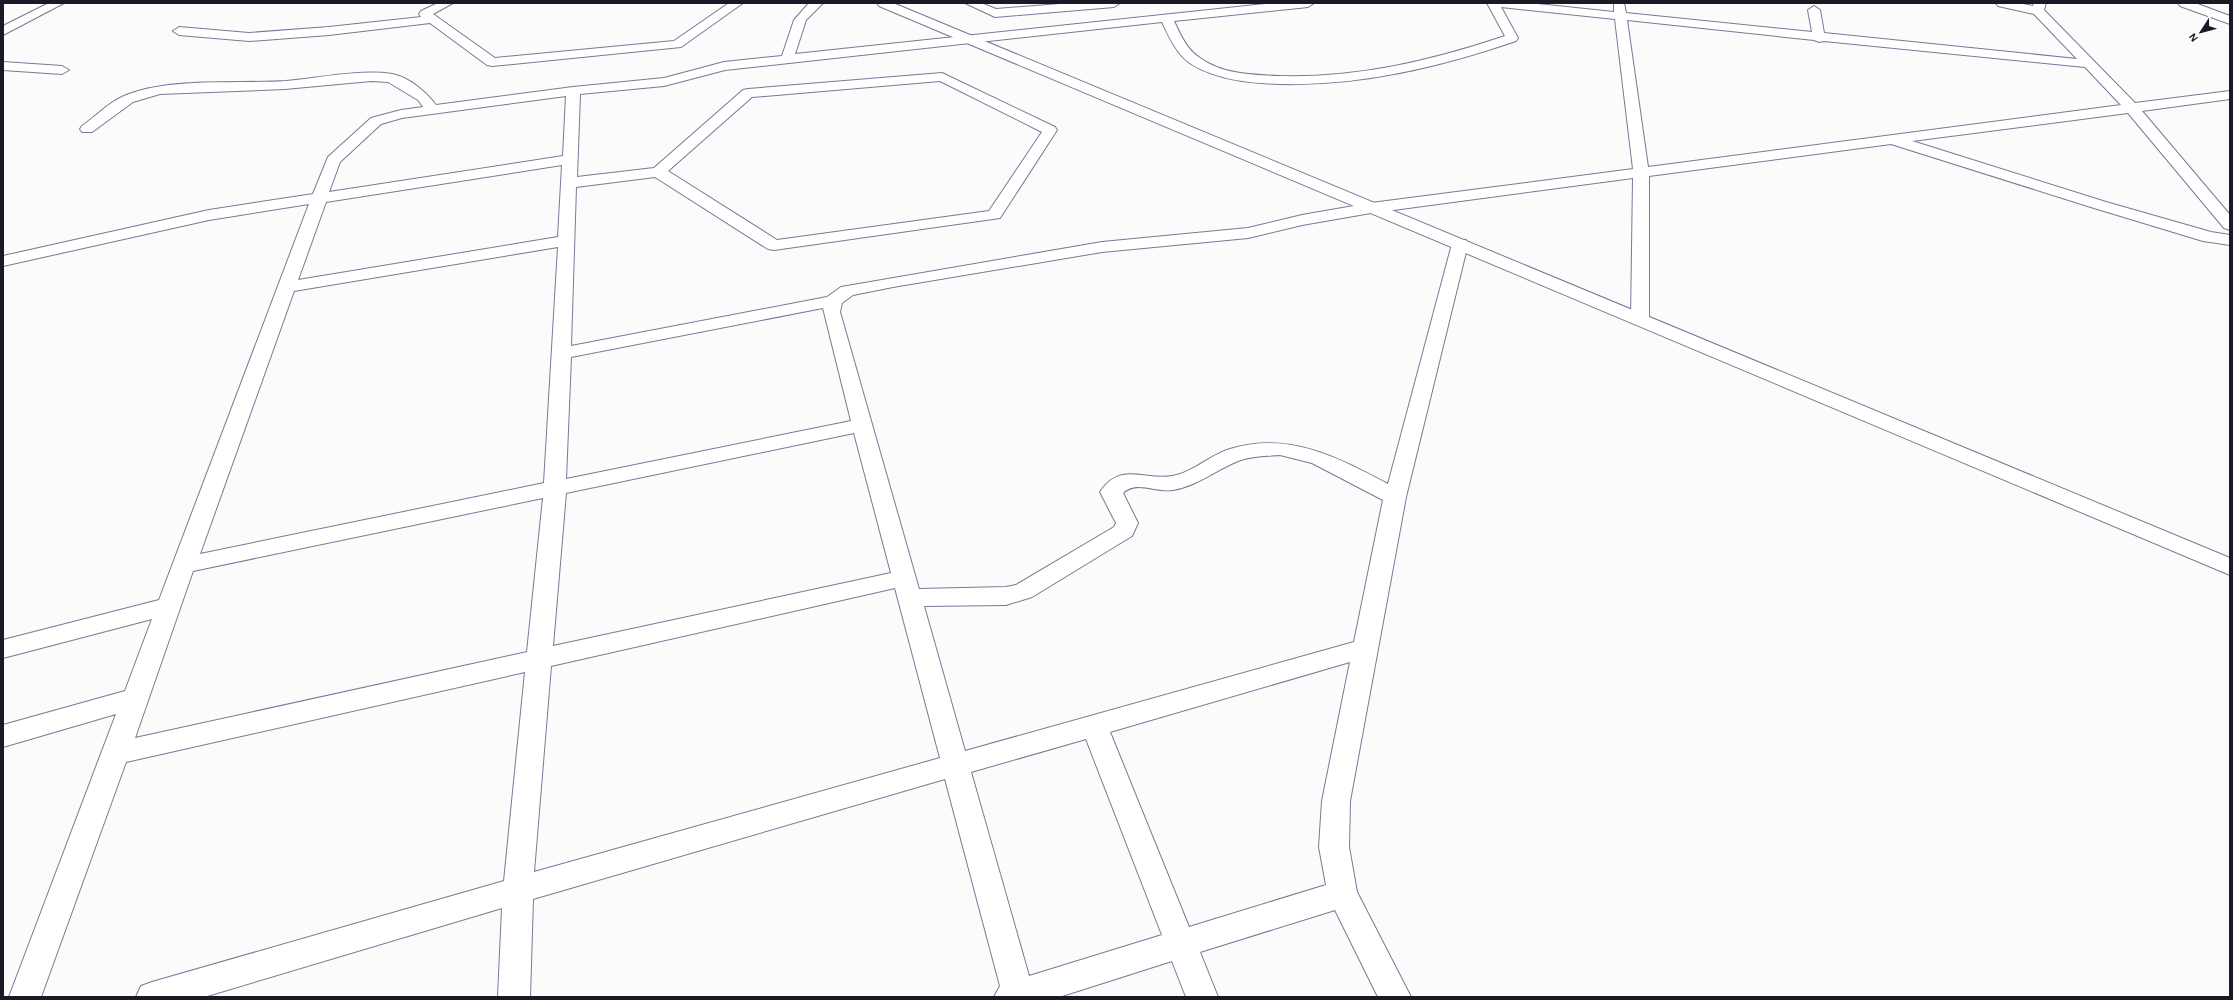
<svg xmlns="http://www.w3.org/2000/svg" width="2233" height="1000" font-family="'Alegreya Sans',sans-serif">
<style>
.lines{fill:none;stroke-linecap:round;stroke-linejoin:round}
.minor-casing{stroke:#787998;stroke-width:2}
.tertiary-casing{stroke:#787998;stroke-width:2}
.minor{fill:#fff;fill-rule:evenodd}
.tertiary{fill:#fff;fill-rule:evenodd}
</style>
<rect width="100%" height="100%" fill="#fbfbfb"/>
<g class="lines">
<g class="minor-casing">
<path id="minor" d="M49 3H64L3 35V26Z
M438 3H453L433 14 495 58 674 41 729 3H743L681 47 492 66 487 65 430 23 329 35 249 41 179 35 173 31 179 27 249 33 329 27 421 17 419 14 421 11Z
M809 3H823L806 20 795 54 1275 3H1314L1308 7 1174 21C1180 34 1187 50 1200 58 1222 74 1252 75 1279 76 1357 78 1431 61 1505 36L1487 3H1528L1614 12V3H1624L1626 13 1812 32 1808 10 1814 6 1820 10 1824 33 2077 59 2034 14 1998 6 1996 3H2018L2033 6 2034 3H2046L2044 10 2135 103 2230 91V99L2142 111 2230 215V230L2224 228 2128 113 1912 141 2106 202 2211 232 2230 235V245L2203 241 2094 208 1891 144 1649 176V319L1646 323 1640 324 1634 323 1631 319 1633 178 1371 213 1302 225 1248 238 1102 252 893 287 853 295 842 303 840 312 919 589 1006 587 1016 585 1114 527 1116 523 1100 492C1120 461 1145 481 1172 476 1192 473 1210 455 1230 449 1288 431 1337 457 1388 484L1452 244 1454 240H1466L1468 244 1406 497 1350 801 1349 847 1357 892 1411 997H1378L1335 910 1200 952 1218 997H1186L1172 961 1059 997H994L1000 986 945 779 533 899 530 997H498L502 908 204 997H136L141 986 152 982 504 881 525 672 126 762 41 997H9L116 714 3 747V725L125 691 152 619 3 658V640L159 600 309 204 209 220 3 266V256L209 210 313 194 328 157 371 118 401 110 423 107 418 100 388 82 371 81 285 89 160 94 133 102 92 132H82L80 129 82 126C95 117 109 102 124 96 166 77 239 84 286 81 318 78 362 69 392 74 409 77 426 92 436 105L573 87 664 78 724 62 782 56 794 20ZM1501 7 1615 19 1633 169 1371 203 1302 215 1248 228 1102 242 847 286 841 287 827 297 571 346 576 187 655 177 768 249 774 250 1000 218 1057 130 1055 127 942 73 748 89 743 90 654 168 577 177 580 94 664 86 725 70 1162 22C1169 37 1177 55 1191 64 1217 80 1250 83 1279 84 1362 86 1439 67 1516 41L1518 38ZM1627 20 1814 40 1819 42 1824 41 2085 67 2121 105 1648 167ZM940 81 1042 132 989 211 777 240 668 171 752 97ZM566 96 563 156 329 192 340 162 381 124 402 118ZM562 165 558 237 298 280 326 202ZM558 247 544 483 200 554 294 291ZM823 308 851 421 566 479 571 357ZM854 433 891 573 553 646 566 493ZM1280 455 1312 463 1383 500 1354 642 965 751 924 606 1006 605 1032 597 1132 536 1138 523 1123 493C1137 480 1155 493 1173 490 1197 486 1216 470 1238 461 1251 456 1266 456 1280 455ZM543 498 527 652 135 738 193 571ZM895 588 940 758 534 872 551 666ZM1350 662 1322 801 1319 847 1326 885 1189 927 1110 732ZM1086 739 1162 935 1029 976 971 772Z
M965 3H981L996 9 1072 3H1120L1114 7 995 17Z
M2178 3H2195L2230 16V24L2180 6Z
M3 62 62 66 69 70 62 74 3 70Z"/>
</g>
<g class="tertiary-casing">
<path id="tertiary" d="M877 3H893L2230 558V575L879 6Z"/>
</g>
<use href="#minor" class="minor"/>
<use href="#tertiary" class="tertiary"/>
</g>
<rect width="2233" height="1000" fill="none" stroke="#191a26" stroke-width="8"/>
<g transform="translate(2201 32) rotate(234)" stroke="#ffffff" stroke-width="3" paint-order="stroke">
<path d="M0-3L7 15L0 10L-7 15Z" fill="#191a26"/>
<text y="-6" font-size="11" font-weight="bold" text-anchor="middle" fill="#191a26">N</text>
</g>
</svg>
